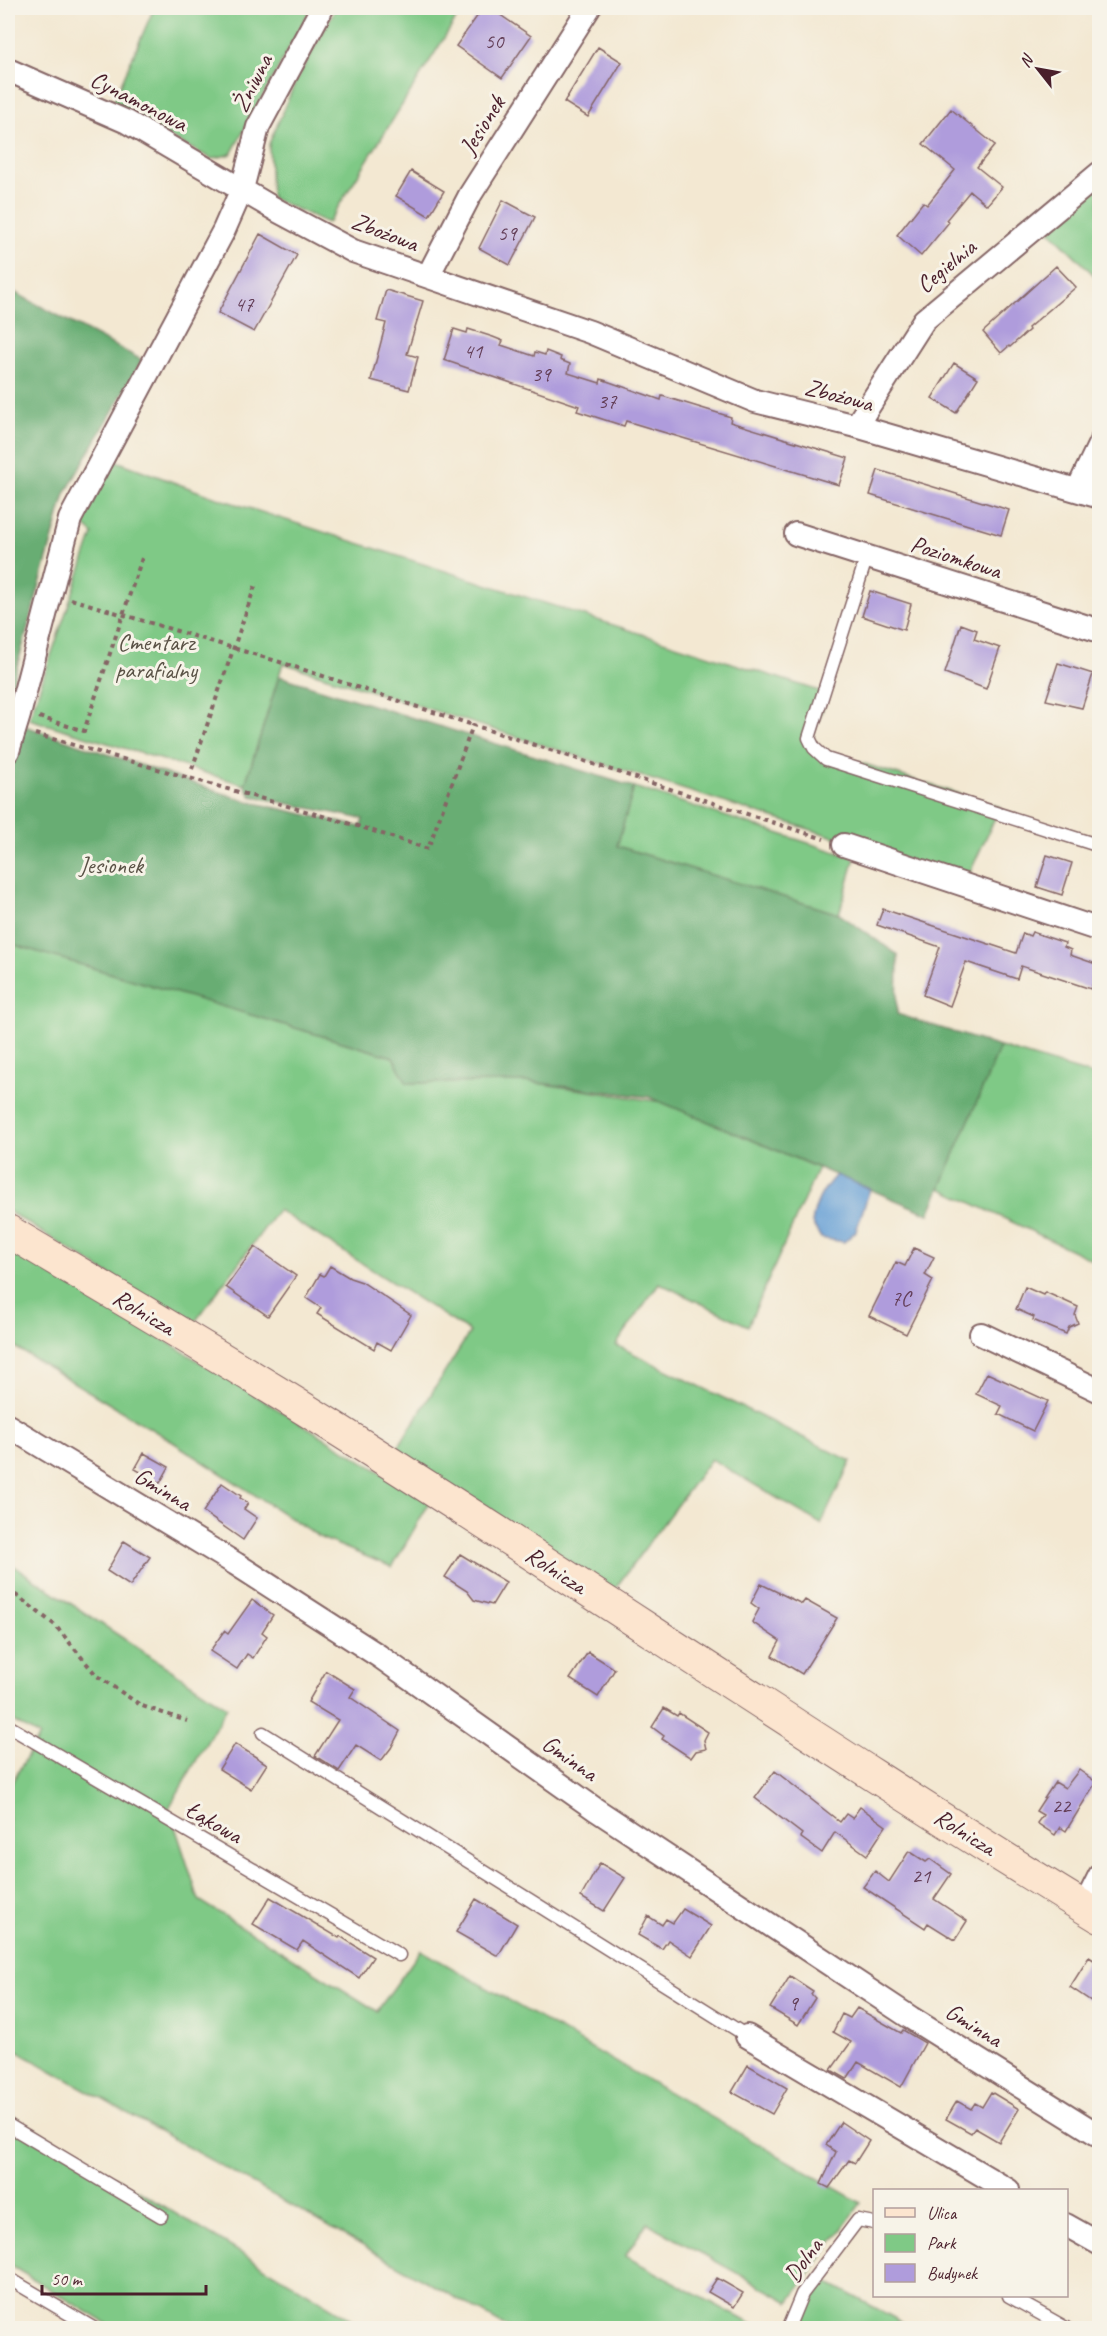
<svg xmlns="http://www.w3.org/2000/svg" width="1107" height="2336" font-family="Caveat,sans-serif">
<style>
.green{fill:#7fc986;stroke:#647458;stroke-width:1.5}
.forest{fill:#67ad73;stroke:#58664f;stroke-width:1.5}
.water{fill:#659fd5;stroke:#585f80;stroke-width:1.5}
.building{fill:#af9cdc}
.lines{fill:none;stroke-linecap:round;stroke-linejoin:round}
.lane-casing{stroke:#856565;stroke-width:15}
.street-casing{stroke:#856565;stroke-width:26}
.secondary-casing{stroke:#856565;stroke-width:34}
.path{stroke:#856565;stroke-width:4;stroke-dasharray:4.5 4.5;stroke-linecap:butt}
.lane{stroke:#fff;stroke-width:12}
.street{stroke:#fff;stroke-width:22}
.secondary{stroke:#fce5cf;stroke-width:32}
.labels{text-anchor:middle;dominant-baseline:central;stroke-width:6;stroke-linejoin:round;paint-order:stroke}
.number-label{font-size:21px;fill:#633e57}
.street-label{font-size:24px;fill:#4a1f2b;stroke:#f7f3e8}
.park-label{font-size:24px;fill:#5a5246;stroke:#f7f3e8}
</style>
<rect width="100%" height="100%" fill="#f7f3e8"/>
<filter id="ink" filterUnits="userSpaceOnUse"><feTurbulence type="fractalNoise" baseFrequency=".0167" numOctaves="2"/><feDisplacementMap in="SourceGraphic" scale="12" xChannelSelector="R" yChannelSelector="G"/><feConvolveMatrix kernelMatrix="1 2 1 2 8 2 1 2 1" color-interpolation-filters="sRGB"/></filter>
<filter id="wash" filterUnits="userSpaceOnUse"><feTurbulence type="fractalNoise" baseFrequency=".008" numOctaves="4" result="noise"/><feDisplacementMap in="SourceGraphic" scale="24" xChannelSelector="R" yChannelSelector="G"/><feGaussianBlur stdDeviation="1.35" result="paint"/><feColorMatrix in="noise" values="0 0 0 0 0 0 0 0 0 0 0 0 0 0 0 0 0 1.4 0 .05"/><feComposite in="paint" operator="in"/></filter>
<g filter="url(#wash)">
<rect width="100%" height="100%" fill="#f3e8d2"/>
<path class="green" d="M154 8H311L231 154 212 159 111 107Z
M336 8H463L328 223 271 198 269 144 295 83Z
M1099 185V280L1050 231Z
M111 459 211 496 816 690 828 696 812 736 820 750 1000 807 967 879 283 663 245 785 29 719 93 534 79 521Z
M634 787 855 858 839 914 617 846Z
M8 943 393 1057 407 1083 530 1082 662 1102 818 1168 748 1326 659 1283 616 1345 851 1461 821 1524 711 1459 614 1590 395 1452 470 1332 278 1210 192 1326 8 1211Z
M1000 1047 1099 1077V1263L940 1188Z
M8 1245 430 1502 392 1567 321 1538 173 1442 8 1343Z
M8 1562 227 1707 169 1808 199 1900 377 2011 421 1950 861 2203 789 2302 647 2223 625 2256 759 2328H509L8 2046V1789L39 1736 8 1718Z
M8 2113 366 2328H114L8 2264Z
M823 2280 913 2328H796Z"/>
<path class="forest" d="M8 289 142 360 65 494 8 699Z
M279 676 634 787 617 846 839 914 898 955 897 1014 1000 1047 929 1214 649 1097 530 1082 407 1083 393 1057 8 943V712L22 725 246 801 361 827 363 819 251 796 245 785Z"/>
<path class="water" d="M836 1175 870 1189 856 1231 844 1242 821 1238 812 1223C815 1203 822 1190 836 1175Z"/>
<g id="blocks">
<path class="building" d="M483 8H490L531 36 502 78 456 46Z
M598 47 622 62 588 117 564 102Z
M951 109 995 145 977 167 1002 187 987 205 970 191 946 220 949 222 921 256 897 235 923 202 927 205 955 170 923 144Z
M411 171 444 191 429 216 396 196Z
M503 200 535 217 510 265 479 248Z
M260 234 297 255 254 332 218 313Z
M1056 266 1076 287 1028 328 1029 330 1010 347 1009 346 1001 353 983 332Z
M386 290 423 301 407 354 418 357 409 390 371 380 386 323 377 321Z
M454 329 467 333 468 329 493 337 503 341 501 345 534 356 535 352 545 355 546 351 561 357 560 360 570 364 568 373 600 383 601 379 661 400 662 396 731 417 730 422 848 458 839 485 626 421 624 426 577 411 579 406 444 360Z
M954 363 978 378 956 413 932 398Z
M878 470 1009 510 1001 535 870 495Z
M870 591 911 604 904 630 862 616Z
M961 624 977 630 974 639 1000 648 986 689 945 673Z
M1058 663 1093 674 1082 708 1046 700Z
M1047 855 1072 863 1062 895 1037 887Z
M883 909 1016 953 1023 933 1030 936 1032 932 1065 943 1064 947 1071 950 1070 955 1099 965 1091 989 1021 966 1017 979 966 962 950 1006 923 995 940 947 877 925Z
M255 1247 296 1276 268 1316 226 1287Z
M914 1248 934 1257 925 1275 933 1280 906 1334 869 1316 896 1262 905 1266Z
M330 1266 350 1278 362 1282 411 1315 391 1350 377 1342 374 1349 317 1314 321 1308 306 1298 320 1274 324 1276Z
M1025 1287 1043 1295 1045 1292 1078 1307 1075 1315 1078 1323 1069 1327 1066 1334 1033 1320 1034 1317 1016 1309Z
M987 1373 1048 1401 1033 1431 998 1414 1002 1406 976 1394Z
M144 1453 169 1467 160 1483 135 1469Z
M222 1483 241 1496 240 1498 248 1503 244 1509 257 1518 243 1540 203 1512Z
M124 1541 150 1557 130 1586 107 1571Z
M460 1554 506 1582 492 1605 474 1600 467 1591 445 1577Z
M761 1584 802 1604 805 1600 837 1618 802 1674 772 1656 780 1641 752 1622 759 1609 751 1603Z
M252 1600 273 1615 262 1632 267 1636 253 1658 247 1654 237 1669 210 1651 224 1631 228 1634Z
M588 1652 615 1669 598 1697 570 1679Z
M326 1671 355 1689 350 1697 400 1731 391 1748 381 1761 356 1745 339 1771 315 1756 338 1720 308 1702Z
M664 1708 677 1716 679 1713 708 1732 704 1740 706 1749 696 1751 691 1758 662 1739 664 1736 652 1727Z
M235 1744 267 1764 251 1789 219 1769Z
M1079 1770 1096 1782 1066 1831 1060 1827 1055 1835 1037 1823 1043 1815 1036 1811 1055 1782 1065 1788Z
M775 1771 840 1822 846 1814 852 1818 860 1807 886 1826 867 1855 835 1832 822 1853 800 1837 802 1834 755 1798Z
M909 1851 926 1862 930 1859 951 1874 934 1899 967 1921 955 1940 928 1923 925 1928 863 1887 875 1871 889 1882Z
M600 1863 625 1878 604 1911 581 1897Z
M270 1897 339 1938 340 1936 373 1957 359 1978 303 1941 297 1950 253 1924Z
M476 1899 517 1924 498 1956 456 1932Z
M683 1909 711 1926 692 1956 668 1940 662 1949 638 1935 648 1916 662 1925 666 1919 673 1923Z
M1089 1957 1100 1964V2007L1070 1987Z
M790 1976 813 1991 811 1994 815 1998 798 2025 770 2008Z
M857 2008 901 2033 903 2030 925 2043 901 2087 858 2062 847 2079 831 2070 851 2042 833 2032 842 2014 850 2018Z
M748 2065 787 2088 772 2114 732 2092Z
M991 2092 1019 2109 999 2142 975 2128 971 2133 946 2119 957 2101 971 2109 975 2103 982 2107Z
M841 2122 869 2141 855 2163 849 2160 829 2188 821 2184 836 2152 826 2145Z
M717 2278 743 2293 734 2307 708 2292Z"/>
</g>
</g>
<g filter="url(#ink)">
<use href="#blocks" fill-opacity="0" stroke="#856565" stroke-width="1.5"/>
<g class="lines">
<g class="lane-casing">
<path id="lane" d="M867 556 809 738 814 748 826 759 1100 846
M8 1726 399 1955
M263 1733 747 2036
M8 2125 161 2216
M8 2278 93 2328
M1009 2296 1066 2328
M788 2328 802 2294 858 2220 874 2223"/>
</g>
<g class="street-casing">
<path id="street" d="M8 70 127 122 278 211 353 251 590 332 755 401 856 426 1100 497
M428 276 470 195 589 8
M856 426 924 320 1100 173
M1078 489 1100 443
M796 534 1100 631
M8 751 19 715 70 519 224 230 242 189 258 127 322 8
M844 845 1100 930
M981 1334 1100 1391
M8 1426 236 1564 379 1656 595 1809 911 2018 1100 2136
M1084 1907 1100 1875
M747 2036 1008 2190
M1066 2225 1100 2244"/>
</g>
<g class="secondary-casing">
<path id="secondary" d="M8 1231C117 1296 227 1360 335 1428 591 1589 841 1759 1100 1917"/>
</g>
<path class="path" d="M71 599 283 663 473 725
M39 717 84 731 143 555
M35 734 361 827 428 849 473 725 824 839
M192 769 255 586
M8 1589 55 1625 97 1676 142 1706 187 1721"/>
<use href="#lane" class="lane"/>
<use href="#street" class="street"/>
<use href="#secondary" class="secondary"/>
</g>
</g>
<g class="labels">
<g class="number-label">
<text x="494" y="41">50</text>
<text x="507" y="233">59</text>
<text x="244" y="304">47</text>
<text x="473" y="351">41</text>
<text x="541" y="374">39</text>
<text x="607" y="401">37</text>
<text x="901" y="1298">7C</text>
<text x="1061" y="1806">22</text>
<text x="921" y="1876">21</text>
<text x="793" y="2003">9</text>
</g>
<g class="street-label">
<text transform="translate(252 83) rotate(-63)">Żniwna</text>
<text transform="translate(139 101) rotate(27)">Cynamonowa</text>
<text transform="translate(482 125) rotate(-58)">Jesionek</text>
<text transform="translate(385 232) rotate(21)">Zbożowa</text>
<text transform="translate(946 266) rotate(-40)">Cegielnia</text>
<text transform="translate(839 395) rotate(15)">Zbożowa</text>
<text transform="translate(956 557) rotate(18)">Poziomkowa</text>
<text transform="translate(144 1312) rotate(31)">Rolnicza</text>
<text transform="translate(163 1489) rotate(31)">Gminna</text>
<text transform="translate(556 1570) rotate(33)">Rolnicza</text>
<text transform="translate(570 1758) rotate(35)">Gminna</text>
<text transform="translate(214 1822) rotate(30)">Łąkowa</text>
<text transform="translate(965 1832) rotate(32)">Rolnicza</text>
<text transform="translate(974 2025) rotate(32)">Gminna</text>
<text transform="translate(803 2260) rotate(-54)">Dolna</text>
</g>
<g class="park-label">
<text x="156" y="642">Cmentarz<tspan x="156" dy="28">parafialny</tspan></text>
<text x="111" y="865">Jesionek</text>
</g>
</g>
<rect width="1107" height="2336" fill="none" stroke="#f7f3e8" stroke-width="30"/>
<rect x="873" y="2189" width="195" height="108" fill="#f7f3e8" stroke="#b29e9c" stroke-width="1.5"/>
<rect x="885" y="2208" width="30" height="9" fill="#fce5cf" stroke="#b29e9c" stroke-width="1.5"/>
<text x="927" y="2219" font-size="18" fill="#4a1f2b">Ulica</text>
<rect x="885" y="2234" width="30" height="18" fill="#7fc986" stroke="#b29e9c" stroke-width="1.5"/>
<text x="927" y="2249" font-size="18" fill="#4a1f2b">Park</text>
<rect x="885" y="2264" width="30" height="18" fill="#af9cdc" stroke="#b29e9c" stroke-width="1.5"/>
<text x="927" y="2279" font-size="18" fill="#4a1f2b">Budynek</text>
<g transform="translate(1038 69) rotate(301)" stroke="#f7f3e8" stroke-width="4.5" paint-order="stroke">
<path d="M0-4.5L10 22L0 15L-10 22Z" fill="#4a1f2b"/>
<text y="-9" font-size="16" font-weight="bold" text-anchor="middle" fill="#4a1f2b">N</text>
</g>
<path d="M42 2285v9h164v-9" fill="none" stroke="#4a1f2b" stroke-width="3"/>
<text x="51" y="2285" font-size="18" fill="#4a1f2b" stroke="#f7f3e8" stroke-width="4.5" paint-order="stroke">50 m</text>
</svg>
